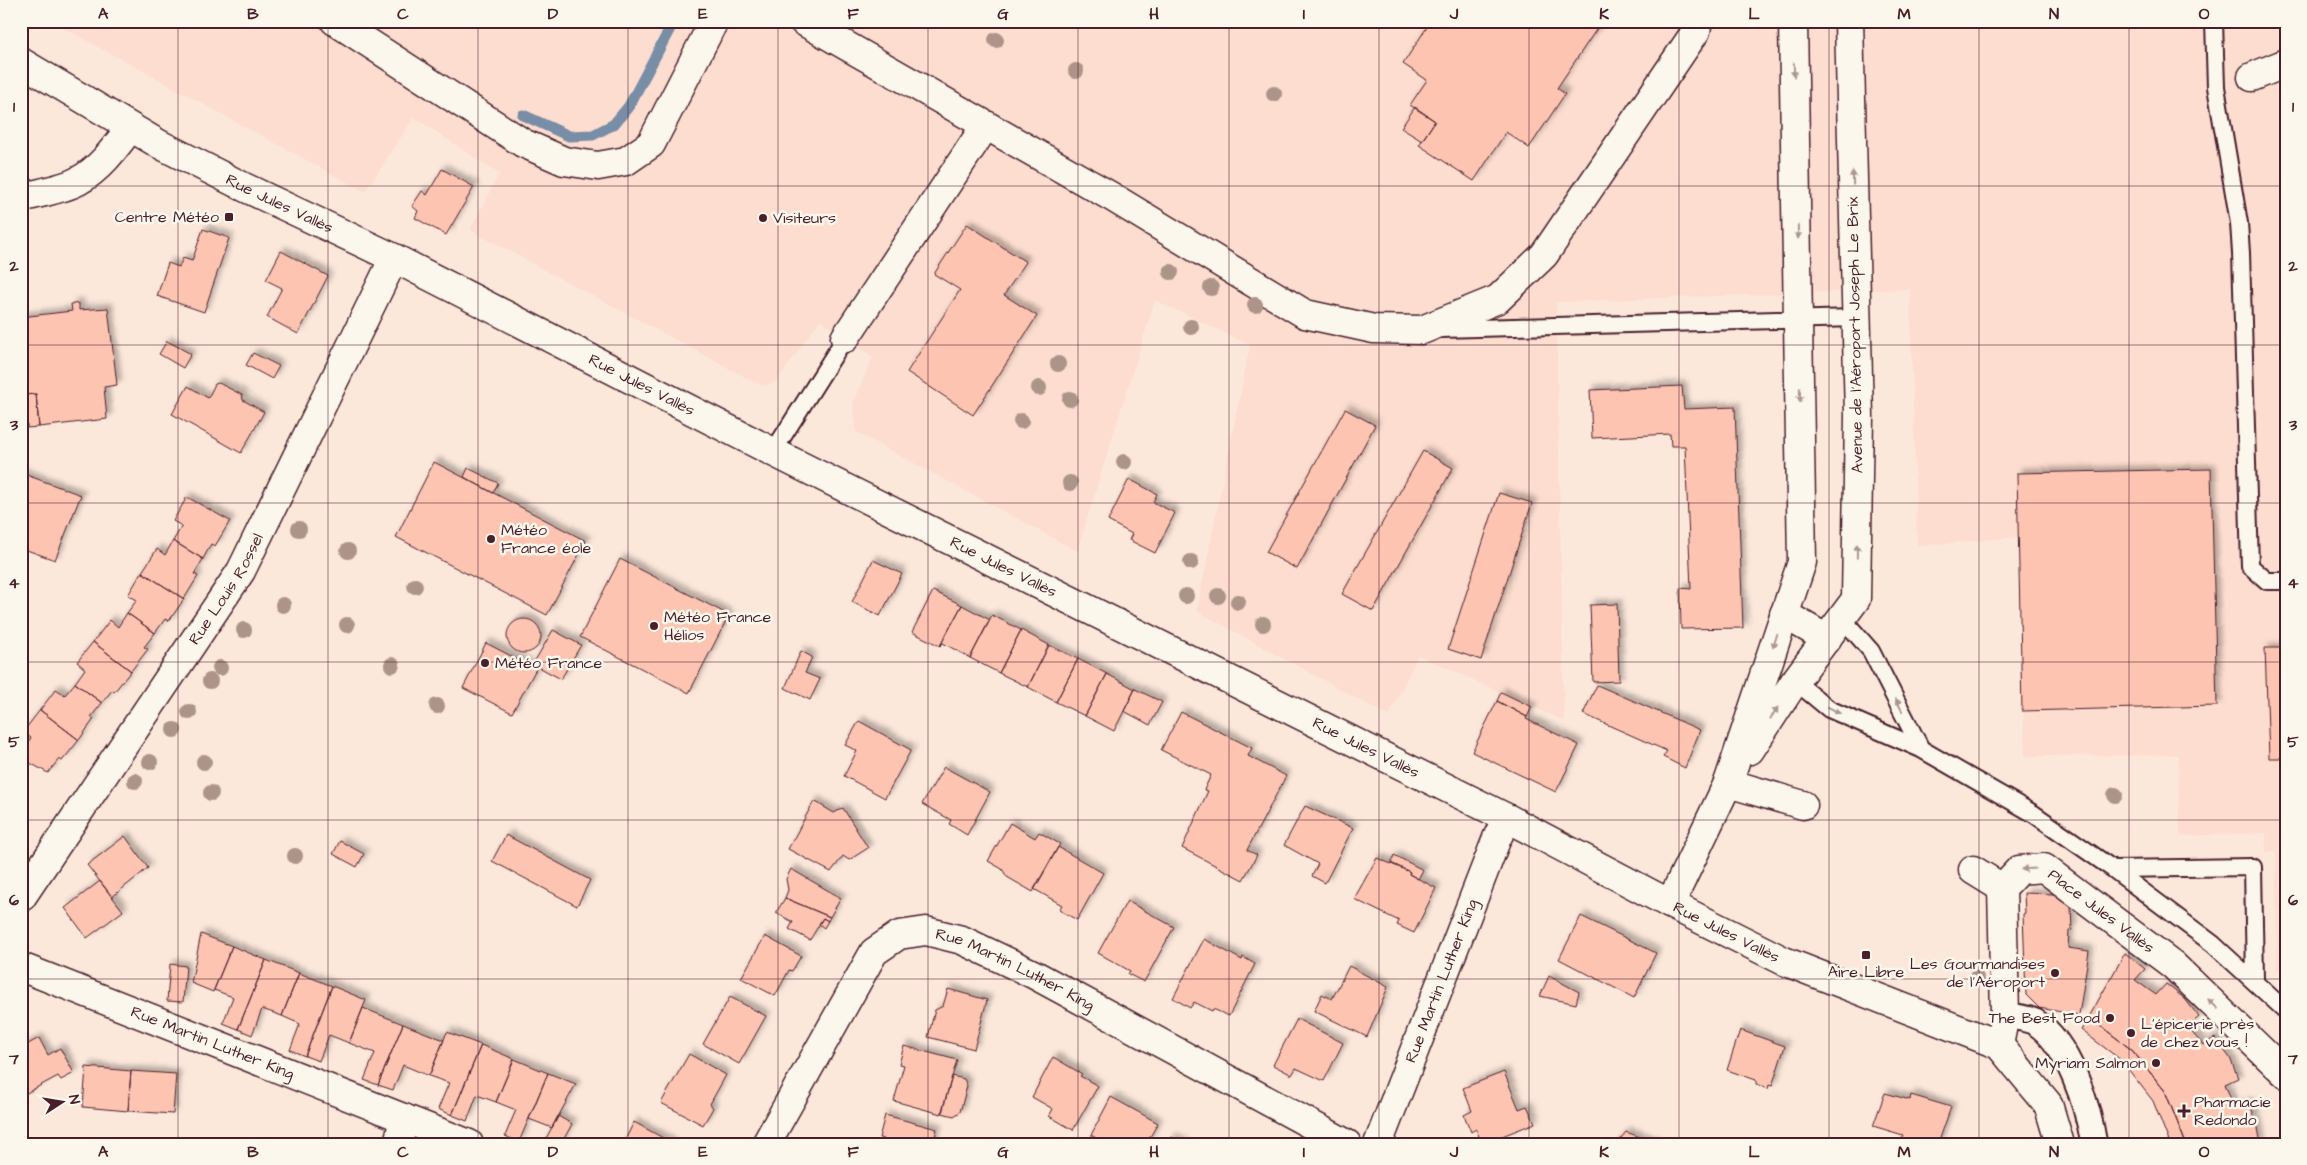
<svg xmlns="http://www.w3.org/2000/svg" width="2307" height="1165" font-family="'Architects Daughter',sans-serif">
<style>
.built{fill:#fcddcf}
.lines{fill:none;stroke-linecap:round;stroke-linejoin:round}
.stream{stroke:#788da6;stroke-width:11}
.building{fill:#fdc4b2;stroke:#4a1f2b;filter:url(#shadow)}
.service-casing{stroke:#4a1f2b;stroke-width:20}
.pedestrian-casing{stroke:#4a1f2b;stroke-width:29}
.minor-casing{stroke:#4a1f2b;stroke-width:31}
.tertiary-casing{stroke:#4a1f2b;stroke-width:31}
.service{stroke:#fbf7ec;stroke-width:16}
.pedestrian{stroke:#fbf7ec;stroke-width:25}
.minor{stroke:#fbf7ec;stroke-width:28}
.tertiary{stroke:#fbf7ec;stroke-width:28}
.tree{fill:#ad9489}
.oneway{fill:#ab9695}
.grid{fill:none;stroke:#4a1f2b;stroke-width:1;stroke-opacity:0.55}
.poi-dot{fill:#4a1f2b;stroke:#fbf7ec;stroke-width:2}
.labels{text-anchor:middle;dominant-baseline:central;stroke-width:5;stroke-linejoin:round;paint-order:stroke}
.street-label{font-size:16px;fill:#4a1f2b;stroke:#fbf7ec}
.poi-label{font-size:16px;fill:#4a1f2b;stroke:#fbf7ec;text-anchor:start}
.neatline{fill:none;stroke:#4a1f2b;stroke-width:2}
.grid-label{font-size:16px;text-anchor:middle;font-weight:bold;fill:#4a1f2b}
</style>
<defs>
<filter id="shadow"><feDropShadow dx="4.5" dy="-4.5" stdDeviation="2.5" flood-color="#0004"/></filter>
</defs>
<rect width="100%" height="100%" fill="#fce8db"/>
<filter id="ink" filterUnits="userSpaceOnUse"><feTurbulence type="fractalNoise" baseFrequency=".02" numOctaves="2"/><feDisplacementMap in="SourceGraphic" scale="10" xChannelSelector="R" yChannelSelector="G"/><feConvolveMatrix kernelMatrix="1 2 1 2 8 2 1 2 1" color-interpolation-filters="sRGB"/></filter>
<g filter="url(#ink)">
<path class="built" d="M51 21H2286V976L2277 968 2276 852H2266V833L2180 836 2178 755 2025 756 2018 537 1917 546 1910 289 1556 302 1564 721 1418 655 1389 716 1197 611 1250 345 1155 300 1077 551 856 432 853 402 873 357 820 320 776 382 762 386 470 230 499 174 414 117 365 192Z"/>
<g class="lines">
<path class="stream" d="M523 115 569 136 593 135 614 124 629 106 674 21"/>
</g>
<path class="building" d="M1431 21H1602L1557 88 1565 94 1529 148 1506 132 1474 181 1419 145 1435 121 1410 105 1427 80 1403 64Z
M1415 107 1435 121 1422 141 1401 128Z
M442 169 474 187 446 235 415 218 418 211 412 206 422 191 427 195Z
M967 224 1026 262 1004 295 1037 316 973 415 907 372 960 290 934 274Z
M203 229 229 238 204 312 157 296 168 263 179 267 183 258 192 261Z
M281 251 328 276 298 334 267 317 282 288 266 280Z
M79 303V310L108 308 117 385 104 387 107 419 39 427 36 394 23 395 27 426H21V317L72 311 71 304Z
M167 341 191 354 183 368 159 354Z
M253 353 279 366 272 379 246 365Z
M219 383 242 395 243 400 264 412 241 453 172 414 188 386 208 398 215 384Z
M1682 386 1684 409 1735 407 1743 628 1681 629 1680 588 1691 589 1685 446H1671L1670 434 1592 438 1590 390Z
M36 394 39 427 27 428 23 395Z
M1345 409 1375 425 1297 569 1266 552Z
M1423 451 1453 468 1373 611 1342 594Z
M434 462 586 541 547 615 396 537Z
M468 468 498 483 493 493 464 477Z
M2211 469 2217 706 2022 711 2017 473Z
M21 473 81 495 55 560 21 548Z
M1129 479 1157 494 1153 502 1175 513 1155 553 1129 540 1132 534 1108 521Z
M1499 493 1532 503 1481 660 1448 649Z
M187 497 230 521 215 546 211 544 203 559 173 541 182 526 173 521Z
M173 541 203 559 194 574 198 576 184 599 142 572 157 549 165 555Z
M620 559 729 615 689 693 580 637Z
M873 560 902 574 880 616 852 602Z
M142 572 184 599 169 621 165 619 155 633 127 613 137 600 128 595Z
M933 591 962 605 940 646 912 632Z
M1617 604 1619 681 1593 682 1590 605Z
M962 605 990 620 970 658 943 643 940 646Z
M127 613 155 633 144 647 148 649 131 671 93 642 110 620 118 627Z
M992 615 1021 630 999 673 970 658Z
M507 636a17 17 0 1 1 34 0a17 17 0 1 1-34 0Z
M553 630 581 645 561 679 533 664Z
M1021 630 1049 645 1028 687 999 673Z
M93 642 131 671 114 692 112 690 102 703 75 683 85 669 77 662Z
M486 643 536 669 512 713 463 688Z
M1049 645 1078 659 1056 702 1028 687Z
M2265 648H2286V758H2269Z
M801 651 812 657 805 673 820 679 810 700 785 688Z
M1078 659 1107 674 1085 716 1056 702Z
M1107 674 1135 689 1114 731 1085 716Z
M75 683 102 703 91 717 94 719 79 740 40 710 56 689 65 695Z
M1597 685 1700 730 1685 768 1663 757 1667 751 1583 714Z
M1135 689 1162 702 1150 725 1124 711Z
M1501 692 1532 707 1527 717 1497 701Z
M1497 701 1527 717 1526 719 1579 745 1556 792 1472 752Z
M40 710 79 740 62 761 59 759 48 773 21 758V750L31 738 23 732Z
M1181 712 1252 748 1248 756 1286 776 1247 850 1257 855 1243 880 1182 848 1208 791 1204 790 1211 775 1161 750Z
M859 721 911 750 885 798 844 776 857 751 845 745Z
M944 767 990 792 967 835 949 824 951 820 922 804Z
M814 801 834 813 843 808 868 848 849 860 843 856 831 872 788 849Z
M1305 806 1353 828 1325 883 1312 876 1318 864 1284 845Z
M1010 823 1035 838 1039 832 1060 844 1033 892 1007 877 1002 869 988 861Z
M506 835 590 880 577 906 492 861Z
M125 836 148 868 112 897 87 865Z
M340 841 364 854 357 867 333 854Z
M1058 847 1103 873 1077 920 1059 910 1062 905 1034 889Z
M1394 855 1423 870 1418 879 1409 874 1410 872 1391 863Z
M1377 858 1410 872 1409 874 1436 888 1414 933 1397 925 1399 921 1354 899Z
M791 869 841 898 830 917 785 898 788 890 786 879Z
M100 881 123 911 87 938 65 908Z
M2024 893 2054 894 2071 907 2072 930 2069 931 2068 948 2089 951 2079 1015 2039 1008 2026 995 2023 914 2025 913Z
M785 898 830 917 828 921 823 918 810 940 789 929 793 922 776 913Z
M1127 901 1174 927 1144 982 1128 974 1130 971 1098 953Z
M1581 916 1656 953 1634 998 1559 959Z
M823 918 828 921 824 928 819 924Z
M201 934 232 946 213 992 191 983Z
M765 936 801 956 792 971 789 970 775 996 741 978Z
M1204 939 1242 960 1243 957 1255 964 1229 1016 1213 1009 1212 1011 1194 1002 1190 1008 1173 998Z
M232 946 266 960 238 1029 223 1023 233 997 214 990Z
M2125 953 2145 969 2135 980 2156 995 2166 984 2185 999 2199 1017 2187 1027 2203 1045 2215 1038 2230 1058 2238 1078 2225 1084 2234 1107 2249 1102 2257 1123 2261 1144H2186L2165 1091 2132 1050 2089 1017Z
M266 960 299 973 282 1016 262 1009 252 1035 238 1029Z
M170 964 186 966 183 1002 167 1001Z
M1349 966 1388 987 1367 1037 1314 1011 1322 994 1332 999Z
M299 973 332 986 305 1056 290 1050 300 1024 282 1016Z
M1549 976 1579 992 1576 1004 1540 996Z
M332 986 366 1000 349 1043 329 1035 319 1061 305 1056Z
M948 989 987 1000 974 1049 928 1037 935 1010 943 1006Z
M730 997 766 1016 739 1064 703 1044Z
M363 1008 403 1024 378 1085 364 1080 375 1053 349 1043Z
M2089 1017 2132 1050 2165 1091 2186 1144H2170L2153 1101 2121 1060 2081 1030Z
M1297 1019 1343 1043 1324 1081 1296 1068 1292 1075 1273 1065Z
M403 1024 444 1040 429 1076 403 1065 393 1090 378 1085Z
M1740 1030 1785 1046 1772 1086 1769 1085 1768 1089 1756 1084V1080L1727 1070Z
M447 1032 481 1045 452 1115 438 1109 449 1083 429 1076Z
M39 1038 48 1055 60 1048 74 1073 61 1080 58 1076 21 1096V1048Z
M481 1045 514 1059 496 1102 477 1095 467 1121 452 1115Z
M904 1046 957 1060 941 1114 894 1101 904 1065 899 1064Z
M689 1054 726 1075 710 1104 713 1108 703 1125 661 1103Z
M1053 1057 1082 1074 1080 1076 1098 1086 1073 1130 1049 1116 1053 1109 1032 1097Z
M514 1059 548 1073 519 1142 505 1136 516 1110 496 1102Z
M86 1067 131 1071 128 1111 83 1107Z
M131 1071 176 1074 173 1114 128 1111Z
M1504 1072 1519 1109 1527 1106 1535 1123 1482 1144 1476 1129 1471 1132 1464 1115 1472 1111 1463 1088Z
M548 1073 576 1084 552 1128 529 1119Z
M952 1076 964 1079 967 1086 960 1112 954 1116 942 1113Z
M1885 1093 1910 1100 1911 1095 1951 1107 1938 1144H1910L1901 1141 1903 1135 1873 1126Z
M1111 1097 1158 1123 1146 1144H1106L1091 1135Z
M885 1115 937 1129 933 1144H883L884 1139 879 1138Z
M558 1116 572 1124 561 1144H543Z
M634 1122 674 1144H623Z
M1626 1132 1660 1144H1616Z
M1172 1137 1184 1144H1169Z"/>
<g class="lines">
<g class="service-casing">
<path id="service" d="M2214 21 2216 87 2239 223 2241 253 2250 566 2267 581H2286
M1441 329 1856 318
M773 452 845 338
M1842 618 1871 651 1921 749
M1795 681 1829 709 1921 749 2034 814 2113 869 2213 944 2286 1011
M2113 869 2253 867 2255 980"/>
</g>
<g class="pedestrian-casing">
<path id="pedestrian" d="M2005 1015C2014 1017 2027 1018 2035 1022 2069 1043 2088 1107 2094 1144"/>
</g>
<g class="minor-casing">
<g id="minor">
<path d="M335 21 523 143 564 161 598 166 626 161 651 144 714 21"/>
<path d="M803 21 1112 197 1305 314 1374 329 1422 330 1498 299 1544 255 1696 31 1698 21"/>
<path d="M2252 77 2286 63"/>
<path d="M21 198C37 193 64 189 78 181 100 169 115 148 130 128"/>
<path d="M845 338 986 125"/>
<path d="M1784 614 1827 639"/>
<path d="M1750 750 1795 681 1856 599 1859 416 1849 21"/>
<path d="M1728 783 1803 805"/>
<path d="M1973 870 2002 888"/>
<path id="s1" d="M21 898 241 571 394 258"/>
<path d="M1670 904 1728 783 1802 562 1793 21"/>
<path id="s2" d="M21 967 469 1144"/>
<path id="s3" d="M1999 1045 2005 1015 2002 888 2019 870 2044 868 2173 965 2286 1074"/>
<path d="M398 1144 404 1118"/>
<path id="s4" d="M766 1144 874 952 899 935 926 931 962 940 1035 975 1347 1144"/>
<path id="s5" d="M1378 1144 1497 838 1507 818"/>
</g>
</g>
<g class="tertiary-casing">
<g id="tertiary">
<path id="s6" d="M21 62 159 144 246 188 394 258 773 452 1507 818 1670 904 1784 961 1999 1045 2048 1104 2060 1144"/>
</g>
</g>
<use href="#service" class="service"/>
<use href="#pedestrian" class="pedestrian"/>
<use href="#minor" class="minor"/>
<use href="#tertiary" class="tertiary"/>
</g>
<g class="tree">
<circle cx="996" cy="40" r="8"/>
<circle cx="1076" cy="71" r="8"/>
<circle cx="1274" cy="94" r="8"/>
<circle cx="1171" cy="272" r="8"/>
<circle cx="1211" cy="288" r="8"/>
<circle cx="1255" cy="305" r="8"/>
<circle cx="1191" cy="327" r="8"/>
<circle cx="1058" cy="364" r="8"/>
<circle cx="1039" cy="388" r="8"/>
<circle cx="1070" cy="399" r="8"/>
<circle cx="1021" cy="421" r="8"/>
<circle cx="1124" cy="462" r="8"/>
<circle cx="1070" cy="483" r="8"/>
<circle cx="299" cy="529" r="8"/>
<circle cx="348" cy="551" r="8"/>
<circle cx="1191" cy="562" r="8"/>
<circle cx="415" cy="586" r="8"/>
<circle cx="1186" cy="596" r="8"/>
<circle cx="1218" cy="596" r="8"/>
<circle cx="1238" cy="602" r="8"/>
<circle cx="283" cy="605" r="8"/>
<circle cx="1263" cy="624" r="8"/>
<circle cx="347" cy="625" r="8"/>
<circle cx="244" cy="630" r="8"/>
<circle cx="392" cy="665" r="8"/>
<circle cx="220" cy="668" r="8"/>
<circle cx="210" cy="681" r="8"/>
<circle cx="437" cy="706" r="8"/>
<circle cx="189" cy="712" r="8"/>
<circle cx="174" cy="730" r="8"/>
<circle cx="150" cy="762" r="8"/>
<circle cx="204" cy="762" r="8"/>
<circle cx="135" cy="781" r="8"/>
<circle cx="211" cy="793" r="8"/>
<circle cx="2115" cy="795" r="8"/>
<circle cx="295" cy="856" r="8"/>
<circle cx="1976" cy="978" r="8"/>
</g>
<defs><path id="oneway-solid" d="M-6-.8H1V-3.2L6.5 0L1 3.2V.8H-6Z" transform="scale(1.25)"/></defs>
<g class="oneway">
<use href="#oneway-solid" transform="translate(1794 70) rotate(89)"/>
<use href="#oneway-solid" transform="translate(1853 178) rotate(-91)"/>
<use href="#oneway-solid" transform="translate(1798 232) rotate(89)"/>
<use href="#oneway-solid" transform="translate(1800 395) rotate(89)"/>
<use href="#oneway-solid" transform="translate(1857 551) rotate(-89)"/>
<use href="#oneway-solid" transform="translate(1775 641) rotate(108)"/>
<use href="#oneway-solid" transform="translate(1899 705) rotate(-117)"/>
<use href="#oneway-solid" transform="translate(1834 710) rotate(27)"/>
<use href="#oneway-solid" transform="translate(1774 713) rotate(-57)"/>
<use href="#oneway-solid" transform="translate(2028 869) rotate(177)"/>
<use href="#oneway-solid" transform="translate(2213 1004) rotate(-136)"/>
</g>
</g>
<path class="grid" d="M178 21V1144M328 21V1144M478 21V1144M628 21V1144M778 21V1144M928 21V1144M1078 21V1144M1229 21V1144M1379 21V1144M1529 21V1144M1679 21V1144M1829 21V1144M1979 21V1144M2129 21V1144M21 186H2286M21 345H2286M21 503H2286M21 662H2286M21 820H2286M21 979H2286"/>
<g class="poi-dot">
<rect x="224" y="212" width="10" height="10" rx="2.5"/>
<circle cx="763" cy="218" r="5"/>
<circle cx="491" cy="539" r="5"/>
<circle cx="654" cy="626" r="5"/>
<circle cx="485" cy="663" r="5"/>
<rect x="1861" y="950" width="10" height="10" rx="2.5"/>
<circle cx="2055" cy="973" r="5"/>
<circle cx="2110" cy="1018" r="5"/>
<circle cx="2131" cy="1033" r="5"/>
<circle cx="2156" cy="1063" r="5"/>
<path d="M2181.5 1103.5h5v5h5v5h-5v5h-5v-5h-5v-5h5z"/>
</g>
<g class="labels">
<g class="street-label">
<text stroke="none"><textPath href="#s6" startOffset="295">Rue Jules Vallès</textPath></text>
<text transform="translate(1855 335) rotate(-91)">Avenue de l'Aéroport Joseph Le Brix</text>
<text stroke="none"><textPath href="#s6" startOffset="700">Rue Jules Vallès</textPath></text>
<text stroke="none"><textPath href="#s6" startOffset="1105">Rue Jules Vallès</textPath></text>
<text stroke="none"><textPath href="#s1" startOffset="371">Rue Louis Rossel</textPath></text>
<text stroke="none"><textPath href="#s6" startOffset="1510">Rue Jules Vallès</textPath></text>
<text stroke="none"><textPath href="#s3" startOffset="279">Place Jules Vallès</textPath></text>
<text stroke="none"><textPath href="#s6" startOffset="1915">Rue Jules Vallès</textPath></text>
<text stroke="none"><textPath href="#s4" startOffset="375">Rue Martin Luther King</textPath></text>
<text stroke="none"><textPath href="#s5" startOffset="175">Rue Martin Luther King</textPath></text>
<text stroke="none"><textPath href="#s2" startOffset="206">Rue Martin Luther King</textPath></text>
</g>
<g class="poi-label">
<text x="219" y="217" text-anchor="end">Centre Météo</text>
<text x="773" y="218">Visiteurs</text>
<text x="501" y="530">Météo<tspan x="501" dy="18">France éole</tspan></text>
<text x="664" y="617">Météo France<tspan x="664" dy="18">Hélios</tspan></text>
<text x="495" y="663">Météo France</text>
<text x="2045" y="964" text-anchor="end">Les Gourmandises<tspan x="2045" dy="18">de l'Aéroport</tspan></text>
<text x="1866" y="972" text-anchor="middle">Aire Libre</text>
<text x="2100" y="1018" text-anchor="end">The Best Food</text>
<text x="2141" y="1024">L'épicerie près<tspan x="2141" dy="18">de chez vous !</tspan></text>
<text x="2146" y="1063" text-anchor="end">Myriam Salmon</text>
<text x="2194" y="1102">Pharmacie<tspan x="2194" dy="18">Redondo</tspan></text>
</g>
</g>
<rect width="2307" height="1165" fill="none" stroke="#fbf7ec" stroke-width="55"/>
<g transform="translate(62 1102) rotate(78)" stroke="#fbf7ec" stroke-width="4" paint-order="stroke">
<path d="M0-4L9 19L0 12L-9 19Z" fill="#4a1f2b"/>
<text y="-8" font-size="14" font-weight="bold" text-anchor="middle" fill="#4a1f2b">N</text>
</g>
<rect x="28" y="28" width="2252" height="1110" class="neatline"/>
<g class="grid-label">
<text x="103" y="19">A</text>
<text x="253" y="19">B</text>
<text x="403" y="19">C</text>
<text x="553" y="19">D</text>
<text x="703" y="19">E</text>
<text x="853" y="19">F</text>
<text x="1003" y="19">G</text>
<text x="1154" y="19">H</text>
<text x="1304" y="19">I</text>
<text x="1454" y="19">J</text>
<text x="1604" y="19">K</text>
<text x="1754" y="19">L</text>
<text x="1904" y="19">M</text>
<text x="2054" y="19">N</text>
<text x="2204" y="19">O</text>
<text x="14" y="112">1</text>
<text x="2293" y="112">1</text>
<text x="14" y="271">2</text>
<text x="2293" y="271">2</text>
<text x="14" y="430">3</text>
<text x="2293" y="430">3</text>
<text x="14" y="588">4</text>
<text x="2293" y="588">4</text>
<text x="14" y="747">5</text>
<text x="2293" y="747">5</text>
<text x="14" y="905">6</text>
<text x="2293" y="905">6</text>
<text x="14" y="1064">7</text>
<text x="2293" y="1064">7</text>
<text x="103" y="1157">A</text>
<text x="253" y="1157">B</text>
<text x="403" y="1157">C</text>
<text x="553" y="1157">D</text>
<text x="703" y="1157">E</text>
<text x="853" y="1157">F</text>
<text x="1003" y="1157">G</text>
<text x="1154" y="1157">H</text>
<text x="1304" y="1157">I</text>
<text x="1454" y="1157">J</text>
<text x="1604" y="1157">K</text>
<text x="1754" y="1157">L</text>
<text x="1904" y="1157">M</text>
<text x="2054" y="1157">N</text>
<text x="2204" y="1157">O</text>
</g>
</svg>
